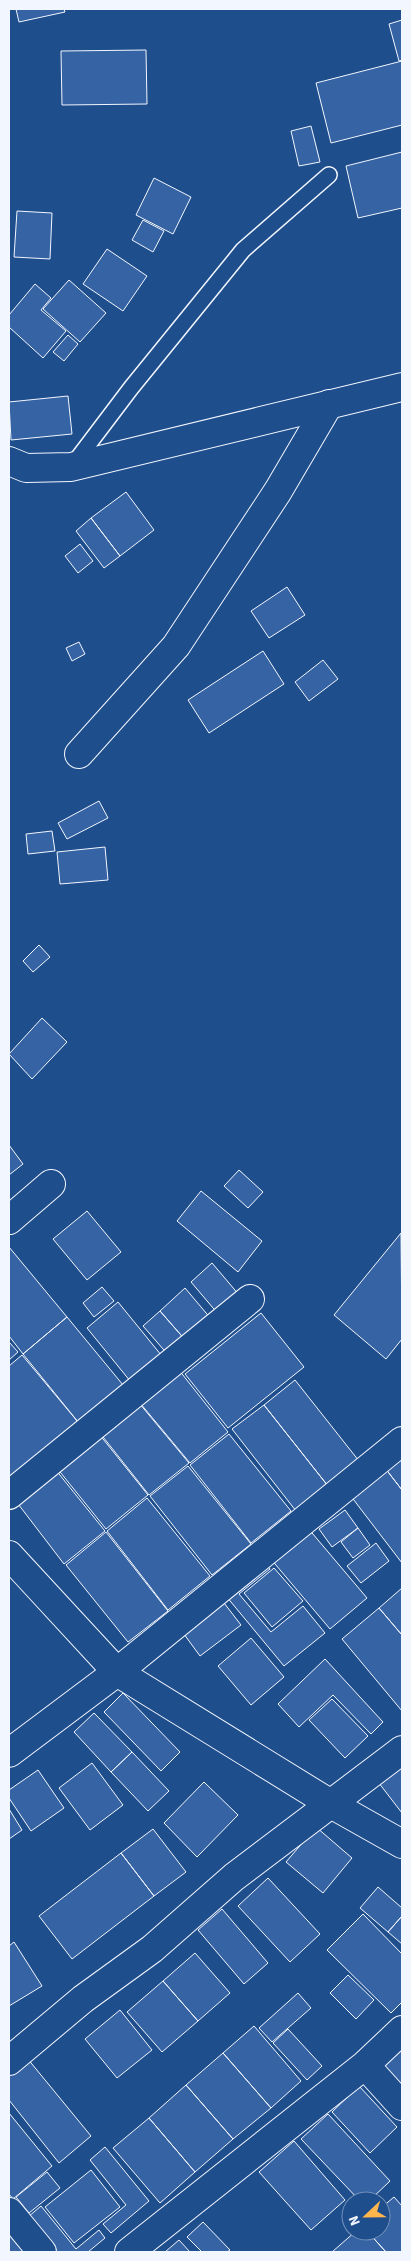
<svg xmlns="http://www.w3.org/2000/svg" width="411" height="2261" font-family="'Source Sans 3',sans-serif">
<style>
.building{fill:#3563a3;stroke:#f2f6ff}
.lines{fill:none;stroke-linecap:round;stroke-linejoin:round}
.lane-casing{stroke:#f2f6ff;stroke-width:18}
.street-casing{stroke:#f2f6ff;stroke-width:30}
.secondary-casing{stroke:#f2f6ff;stroke-width:30}
.lane{stroke:#1f4e8c;stroke-width:15}
.street{stroke:#1f4e8c;stroke-width:28}
.secondary{stroke:#1f4e8c;stroke-width:28}
</style>
<rect width="100%" height="100%" fill="#1f4e8c"/>
<path class="building" d="M16 9H64L65 12 19 22Z
M402 20V60L399 61 389 24Z
M146 50 147 104 62 105 61 51Z
M402 61V125L331 143 316 83Z
M311 126 320 162 299 166 291 131Z
M402 152V208L358 218 346 166Z
M154 178 191 197 173 234 136 215Z
M17 211 52 213 50 259 14 257Z
M143 220 164 231 153 252 132 240Z
M107 249 147 276 123 311 83 284Z
M69 280 106 313 80 342 43 309Z
M35 284 51 298 41 310 66 331 43 358 9 327V315Z
M68 335 78 344 64 361 53 352Z
M68 396 72 434 11 440 9 402Z
M126 492 154 530 120 556 91 518Z
M91 518 120 556 104 568 76 531Z
M80 544 93 561 78 573 65 556Z
M287 587 305 615 269 638 251 611Z
M79 642 85 654 72 661 66 648Z
M263 651 284 684 209 733 188 700Z
M323 660 338 679 309 701 295 682Z
M99 801 108 818 67 839 58 823Z
M52 831 55 851 28 854 26 834Z
M105 847 108 880 60 884 57 852Z
M39 945 50 957 33 972 23 961Z
M42 1018 67 1042 32 1079 9 1054Z
M9 1145 23 1164 9 1175Z
M239 1170 263 1192 248 1208 224 1186Z
M201 1191 262 1241 238 1272 177 1221Z
M87 1211 121 1252 87 1280 53 1239Z
M401 1233 402 1339 386 1359 334 1315Z
M9 1247 67 1317 23 1354 9 1336Z
M212 1263 240 1296 219 1315 191 1282Z
M102 1287 114 1301 94 1317 83 1303Z
M185 1288 212 1320 187 1342 160 1311Z
M118 1302 166 1361 135 1387 87 1328Z
M160 1311 187 1342 170 1357 143 1326Z
M261 1313 304 1367 228 1428 185 1374Z
M67 1317 128 1391 83 1428 23 1354Z
M9 1342 18 1352 9 1360Z
M22 1355 83 1428 9 1490V1366Z
M175 1365 228 1432 190 1463 135 1397Z
M295 1380 359 1461 328 1486 264 1405Z
M134 1397 189 1463 149 1495 96 1428Z
M264 1405 328 1486 296 1511 232 1429Z
M95 1429 148 1495 106 1529 52 1462Z
M229 1434 291 1511 251 1543 190 1465Z
M402 1455V1490L385 1468Z
M51 1464 105 1531 64 1564 12 1496Z
M188 1466 251 1544 212 1575 150 1496Z
M385 1468 402 1490V1563L350 1495Z
M147 1498 210 1576 168 1610 107 1531Z
M345 1510 358 1528 332 1547 319 1529Z
M307 1527 367 1598 330 1629 270 1558Z
M358 1528 370 1545 353 1558 341 1542Z
M106 1532 168 1611 128 1642 66 1565Z
M376 1543 389 1561 361 1583 347 1566Z
M266 1564 270 1569 239 1594 271 1632 303 1606 325 1633 284 1666 226 1596Z
M274 1568 303 1601 272 1627 244 1593Z
M402 1588V1635L379 1608Z
M221 1599 241 1625 200 1656 181 1630Z
M379 1608 402 1635V1711L342 1639Z
M251 1638 284 1677 251 1705 218 1666Z
M325 1659 383 1722 371 1734 333 1695 299 1727 278 1704Z
M123 1693 180 1752 161 1771 104 1712Z
M332 1699 368 1736 345 1758 309 1720Z
M94 1713 132 1752 111 1772 74 1732Z
M132 1752 169 1791 148 1811 111 1772Z
M402 1757V1813L375 1778Z
M92 1763 123 1805 90 1830 59 1788Z
M38 1770 64 1808 31 1831 9 1798V1790Z
M204 1782 238 1815 197 1857 164 1823Z
M9 1809 22 1830 9 1839Z
M316 1827 352 1858 323 1893 286 1862Z
M153 1829 186 1872 154 1896 121 1853Z
M121 1853 154 1896 72 1959 39 1916Z
M268 1878 320 1934 290 1962 238 1906Z
M378 1887 402 1908V1916L388 1932 360 1908Z
M222 1909 268 1963 244 1984 198 1930Z
M363 1914 402 1954V2002L391 2013 327 1950Z
M402 1916V1944L388 1932Z
M14 1942 42 1986 9 2006V1946Z
M195 1953 230 1993 198 2021 163 1981Z
M348 1975 374 2000 356 2019 330 1993Z
M163 1981 198 2021 162 2052 127 2012Z
M298 1993 311 2008 272 2042 259 2028Z
M120 2010 152 2050 117 2078 85 2039Z
M254 2026 301 2081 271 2108 223 2053Z
M288 2029 322 2066 307 2080 273 2043Z
M402 2047V2087L383 2064Z
M223 2053 271 2108 233 2139 186 2085Z
M27 2058 91 2136 59 2163 9 2100V2073Z
M186 2085 233 2139 195 2172 149 2118Z
M359 2086 397 2127 370 2153 332 2112Z
M9 2113 52 2166 13 2199 9 2194Z
M328 2114 390 2181 369 2201H360L301 2139Z
M149 2118 195 2172 160 2203 113 2148Z
M294 2141 345 2200 311 2230 259 2172Z
M105 2147 149 2201 111 2233 103 2224 126 2205 90 2160Z
M91 2170 120 2207 74 2243 45 2207Z
M47 2172 60 2188 29 2213 16 2197Z
M394 2197 402 2206V2252H386L367 2231H381V2208Z
M41 2206 76 2249 99 2230 105 2238 88 2252H57L28 2217Z
M203 2222 230 2250 227 2252H202L187 2237Z
M9 2231 25 2252H9Z
M356 2231H367L386 2252H332Z
M179 2240 190 2252H165Z"/>
<g class="lines">
<g class="lane-casing">
<path id="lane" d="M72 466 131 388 243 250 329 175"/>
</g>
<g class="street-casing">
<path id="street" d="M79 754 176 646 278 491 329 404
M9 1220 51 1184
M9 1495 250 1299
M9 1753 117 1672 402 1441
M9 2061 83 1999 152 1949 234 1877 402 1750
M365 2065 402 2106
M9 2212 42 2252
M129 2252 365 2065 402 2030"/>
</g>
<g class="secondary-casing">
<path id="secondary" d="M9 461 26 468 71 467 402 387
M9 1555 117 1672 331 1804 402 1844"/>
</g>
<use href="#lane" class="lane"/>
<use href="#street" class="street"/>
<use href="#secondary" class="secondary"/>
</g>
<rect width="411" height="2261" fill="none" stroke="#f2f6ff" stroke-width="20"/>
<g transform="translate(366 2216) rotate(248)"><circle r="24" fill="#1f4e8c" stroke="#7391ba"/>
<path d="M0-4L9 19L0 12L-9 19Z" fill="#ffb74d"/>
<text y="-8" font-size="14" font-weight="bold" text-anchor="middle" fill="#f2f6ff">N</text>
</g>
</svg>
